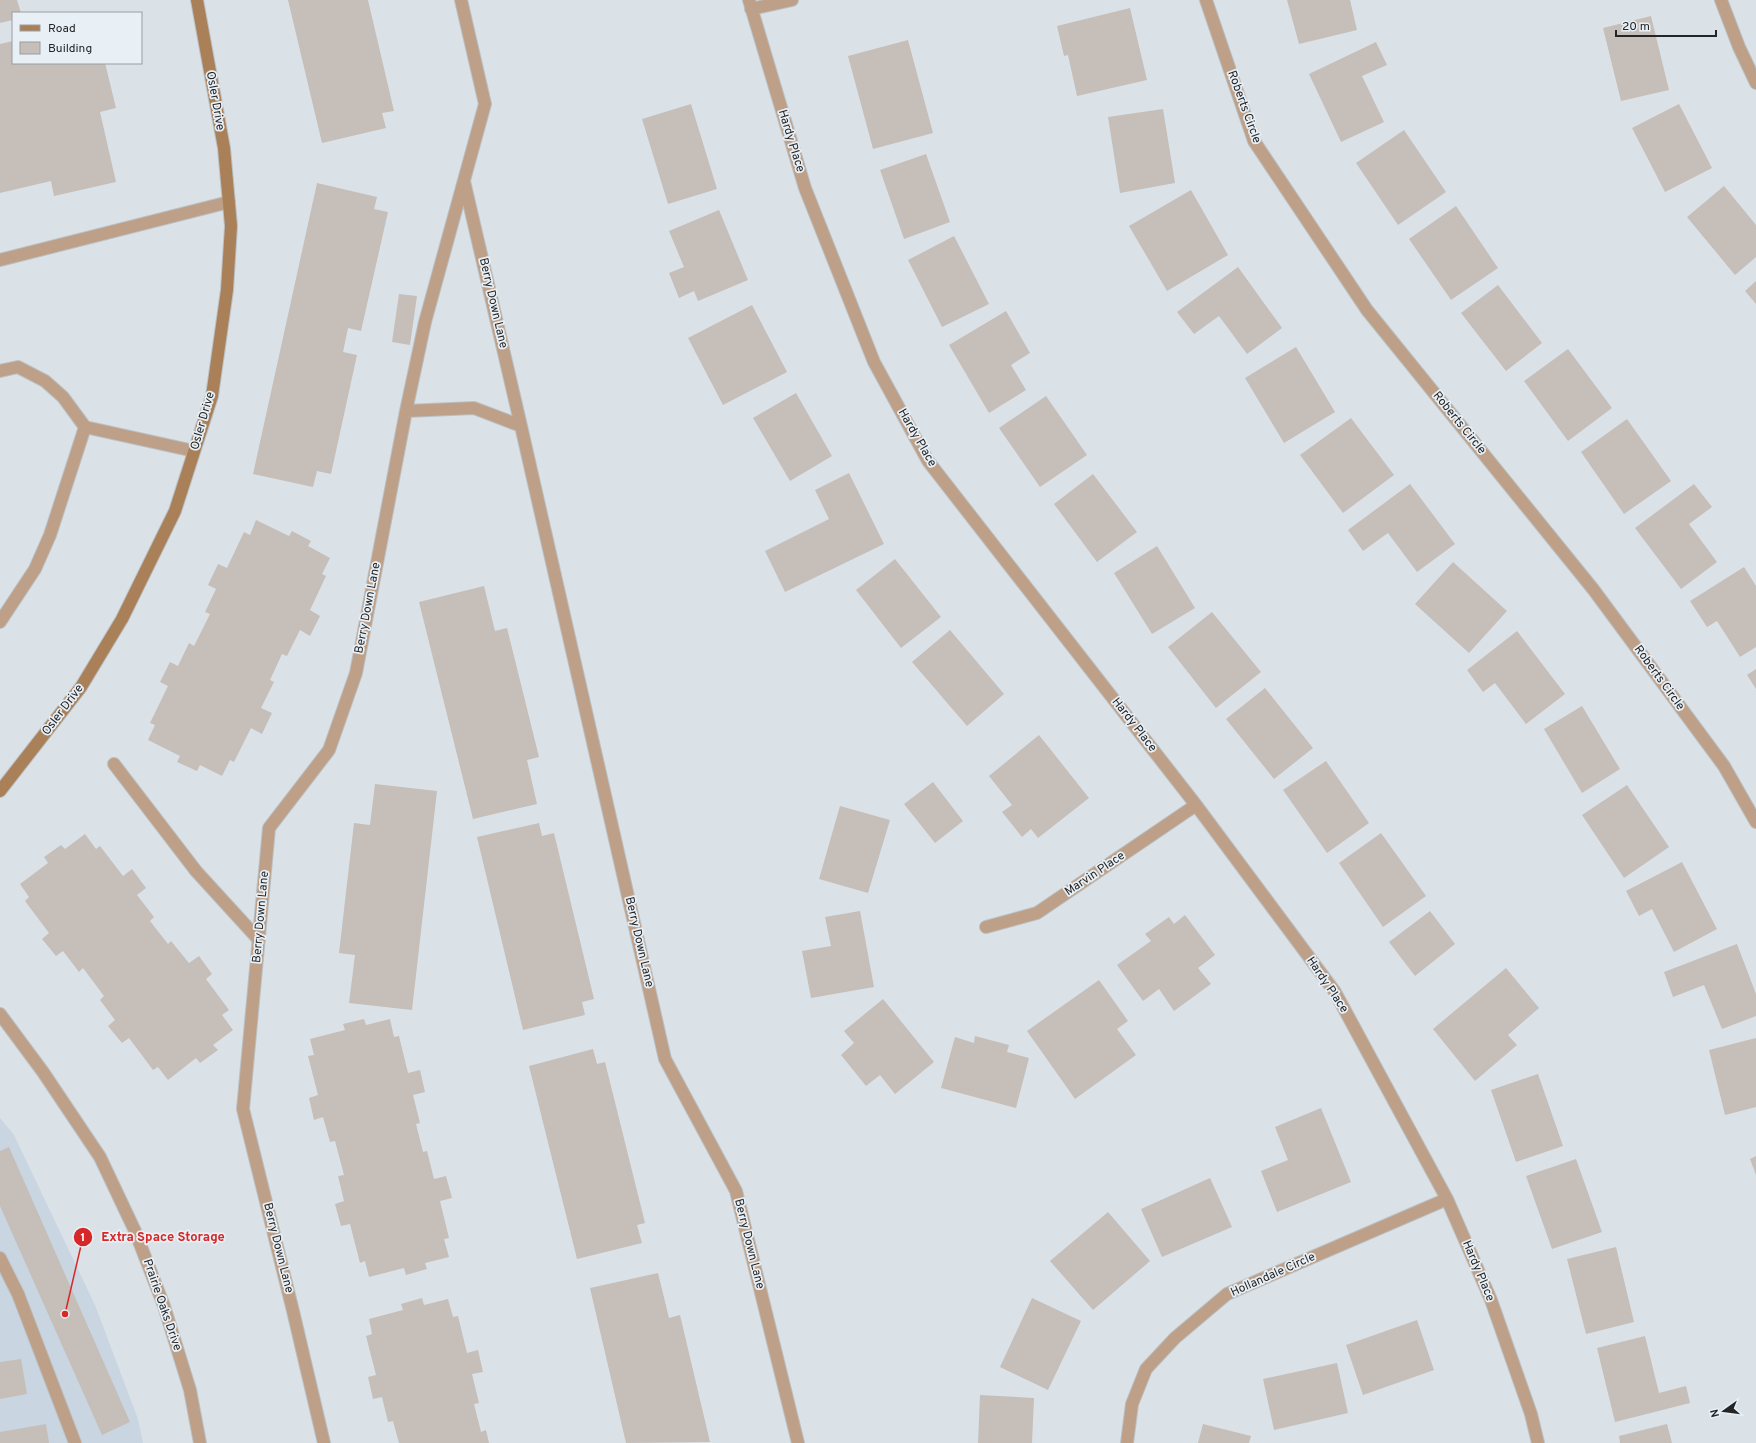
<svg xmlns="http://www.w3.org/2000/svg" width="1756" height="1443" font-family="Overpass,sans-serif">
<style>
.built{fill:#c9d6e1}
.building{fill:#c5beb9}
.lines{fill:none;stroke-linecap:round;stroke-linejoin:round}
.lane-casing{stroke:#bac0c4;stroke-width:14}
.street-casing{stroke:#bac0c4;stroke-width:14}
.secondary-casing{stroke:#bac0c4;stroke-width:14}
.lane{stroke:#bda087;stroke-width:12}
.street{stroke:#bda087;stroke-width:12}
.secondary{stroke:#aa8059;stroke-width:12}
.labels{text-anchor:middle;dominant-baseline:central;stroke-width:3.5;stroke-linejoin:round;paint-order:stroke}
.street-label{font-size:12px;fill:#232527;stroke:#e8eff5}
.leader{fill:none;stroke:#d62828;stroke-width:1.5}
.callout-dot{fill:#d62828;stroke:#e8eff5;stroke-width:1.5}
.mark-label{font-size:12px;text-anchor:middle;font-weight:bold;fill:#fff}
.callout-label{font-size:13px;text-anchor:middle;font-weight:bold;fill:#d62828;stroke:#e8eff5;stroke-width:3.5;stroke-linejoin:round;paint-order:stroke}
</style>
<rect width="100%" height="100%" fill="#dbe2e7"/>
<path class="built" d="M0 1118 14 1135 95 1305 138 1419 143 1443H0Z"/>
<path class="building" d="M0 0H17L21 13H13V20L0 23Z
M288 0H368L394 111 382 113 386 128 322 143Z
M1287 0H1350L1357 30 1299 44Z
M1130 8 1147 80 1077 96 1068 55 1064 56 1057 26Z
M1651 16 1669 90 1621 101 1603 28Z
M908 40 933 133 873 149 848 56Z
M13 41V63H105L116 108 100 112 116 182 54 196 51 181 0 193V44Z
M1376 42 1387 65 1362 76 1384 122 1341 142 1309 74Z
M691 104 717 189 668 204 642 119Z
M1679 104 1712 168 1665 192 1632 128Z
M1163 109 1175 183 1120 193 1108 117Z
M1404 130 1446 192 1398 225 1356 163Z
M926 154 950 222 904 239 880 170Z
M317 183 377 197 374 209 388 212 361 331 348 328 343 352 357 355 331 474 317 471 313 487 253 474Z
M1724 186 1756 225V257L1735 275 1687 217Z
M1191 190 1228 255 1167 291 1129 226Z
M1456 206 1498 268 1451 300 1409 239Z
M719 210 748 280 698 301 694 291 679 298 669 273 684 267 669 231Z
M954 236 989 304 942 327 908 260Z
M1238 267 1282 328 1247 354 1219 316 1194 334 1177 312Z
M1756 281V304L1745 291Z
M1498 285 1542 343 1506 371 1461 313Z
M399 294 417 296 410 345 392 342Z
M752 305 787 372 723 405 688 338Z
M1006 311 1030 353 1011 365 1026 390 989 413 949 345Z
M1296 347 1335 412 1284 443 1245 378Z
M1568 349 1612 408 1568 441 1524 381Z
M796 393 832 456 790 481 753 418Z
M1046 396 1087 455 1040 487 999 428Z
M1351 418 1394 475 1343 513 1300 455Z
M1627 419 1671 481 1624 514 1581 452Z
M849 473 884 544 785 592 765 551 829 519 815 490Z
M1093 474 1137 532 1097 562 1054 504Z
M1410 484 1455 544 1417 572 1388 533 1363 551 1348 530Z
M1694 484 1712 507 1689 524 1717 562 1681 589 1635 528Z
M256 520 289 536 292 531 311 541 308 546 330 558 322 574 326 576 310 610 320 616 310 636 300 630 287 656 282 654 270 680 274 682 261 708 272 713 262 734 251 728 234 762 230 760 222 776 200 765 197 771 177 762 180 756 148 740 155 725 150 723 168 686 160 682 170 662 178 666 189 643 194 646 210 614 205 612 216 589 208 585 218 564 227 568 244 532 250 535Z
M1157 546 1195 608 1152 634 1114 573Z
M895 559 941 617 901 648 856 590Z
M1453 562 1507 611 1469 653 1415 604Z
M1744 567 1756 586V647L1740 657 1717 621 1707 627 1690 601Z
M484 586 495 631 507 628 539 757 527 760 537 804 473 819 419 602Z
M1212 612 1261 672 1216 708 1168 647Z
M950 630 1004 694 967 726 912 662Z
M1517 631 1565 694 1526 724 1495 683 1483 692 1467 670Z
M1756 669V689L1747 675Z
M1265 688 1313 748 1274 779 1226 719Z
M1582 706 1620 769 1582 793 1544 729Z
M1039 735 1089 798 1038 838 1031 829 1022 837 1002 812 1012 805 989 776Z
M1326 761 1369 823 1327 853 1283 790Z
M933 782 963 821 935 843 904 804Z
M375 784 437 791 412 1010 349 1003 355 955 339 953 354 823 370 825Z
M1627 785 1669 847 1624 878 1582 815Z
M840 806 890 820 868 893 819 879Z
M539 823 542 836 554 833 594 999 582 1002 585 1015 523 1030 477 837Z
M1381 833 1426 896 1383 927 1339 863Z
M85 834 96 849 100 846 123 876 132 869 146 888 137 895 154 917 150 921 168 944 171 941 189 963 199 956 212 974 206 979 229 1010 222 1015 233 1030 213 1045 218 1050 200 1063 196 1058 168 1080 158 1067 153 1070 129 1038 122 1043 108 1026 115 1020 100 1000 104 996 83 968 79 972 63 951 56 956 42 939 49 933 25 901 29 897 20 884 48 863 44 857 61 845 65 849Z
M1682 862 1717 929 1674 952 1652 909 1639 916 1626 891Z
M860 911 874 987 811 998 802 951 831 946 825 917Z
M1430 911 1455 944 1415 976 1389 942Z
M1185 915 1215 955 1198 968 1211 984 1174 1011 1159 989 1143 1001 1117 965 1151 941 1145 934 1169 917 1174 924Z
M1737 944 1756 994V1016L1722 1029 1704 985 1673 997 1664 972Z
M1506 968 1539 1008 1508 1035 1517 1045 1475 1081 1433 1029Z
M1099 980 1128 1021 1117 1029 1136 1055 1075 1099 1027 1031Z
M883 999 934 1062 895 1094 880 1075 866 1086 841 1055 854 1043 844 1031Z
M364 1019 366 1025 390 1019 394 1037 399 1036 408 1073 420 1070 425 1092 413 1095 420 1123 416 1124 423 1152 427 1151 434 1179 446 1176 452 1198 440 1201 449 1238 444 1239 449 1257 425 1263 427 1269 406 1275 404 1268 369 1277 365 1261 360 1263 350 1224 341 1226 335 1204 344 1201 338 1176 344 1175 335 1141 330 1142 323 1117 314 1120 309 1098 318 1095 308 1056 314 1055 310 1039 345 1030 343 1024Z
M975 1036 1009 1045 1007 1052 1029 1058 1016 1108 941 1088 955 1037 974 1043Z
M1756 1038V1107L1725 1115 1709 1050Z
M593 1049 597 1064 605 1062 645 1223 637 1225 642 1243 577 1259 529 1066Z
M1538 1074 1563 1146 1516 1162 1491 1090Z
M1321 1108 1351 1182 1277 1212 1261 1171 1288 1160 1275 1127Z
M9 1147 130 1422 102 1435 0 1206V1151Z
M1756 1156V1175L1750 1159Z
M1576 1159 1602 1232 1552 1249 1526 1176Z
M1210 1178 1232 1227 1162 1257 1141 1209Z
M1108 1212 1150 1261 1093 1310 1050 1261Z
M1616 1247 1634 1322 1586 1334 1567 1259Z
M658 1273 669 1318 680 1315 710 1442 626 1443 590 1288Z
M422 1298 424 1305 448 1299 453 1317 458 1316 467 1353 478 1350 483 1372 472 1374 479 1403 474 1404 481 1432 486 1430 489 1443H399L393 1421 388 1422 382 1397 373 1399 368 1377 376 1375 366 1336 372 1334 369 1319 403 1310 401 1304Z
M1032 1298 1081 1321 1048 1390 1000 1367Z
M1417 1320 1434 1370 1363 1395 1346 1345Z
M1645 1336 1659 1393 1686 1386 1690 1403 1615 1422 1597 1348Z
M21 1359 27 1394 0 1399V1362Z
M1337 1363 1348 1413 1274 1430 1263 1379Z
M980 1395 1034 1398 1032 1443H978Z
M46 1424 49 1443H0V1432Z
M1203 1424 1251 1436 1249 1443H1198Z
M1667 1424 1672 1443H1620L1619 1436Z"/>
<g class="lines">
<g class="lane-casing">
<path id="lane" d="M464 181 521 426
M0 260 229 202
M0 371 18 367 45 381 63 397 85 427 194 451
M406 411 474 408 521 426 665 1059 736 1191 798 1443
M0 622 35 569 50 535 85 427
M114 764 196 871 259 940
M0 1258 18 1294 75 1443
M324 1443 293 1311 243 1109 269 828 329 750 356 673 406 411 425 322 485 104 461 0"/>
</g>
<g class="street-casing">
<path id="street" d="M749 0 805 188 874 362 928 461 1196 805 1335 992 1447 1199 1491 1300 1531 1414 1538 1443
M1206 0 1254 141 1367 310 1593 589 1724 766 1756 822
M1721 0 1739 47 1756 83
M751 9 792 0
M986 927 1037 913 1196 805
M0 1014 43 1072 100 1157 135 1231 164 1306 190 1390 200 1443
M1127 1443 1132 1404 1146 1369 1175 1338 1227 1294 1447 1199"/>
</g>
<g class="secondary-casing">
<path id="secondary" d="M0 791 81 687 122 619 175 511 212 396 227 290 231 226 224 148 197 0"/>
</g>
<use href="#lane" class="lane"/>
<use href="#street" class="street"/>
<use href="#secondary" class="secondary"/>
</g>
<g class="labels">
<g class="street-label">
<text transform="translate(215 101) rotate(80)">Osler Drive</text>
<text transform="translate(1244 107) rotate(70)">Roberts Circle</text>
<text transform="translate(791 141) rotate(73)">Hardy Place</text>
<text transform="translate(493 303) rotate(77)">Berry Down Lane</text>
<text transform="translate(203 421) rotate(-74)">Osler Drive</text>
<text transform="translate(1459 423) rotate(51)">Roberts Circle</text>
<text transform="translate(917 438) rotate(60)">Hardy Place</text>
<text transform="translate(368 608) rotate(-79)">Berry Down Lane</text>
<text transform="translate(1659 678) rotate(54)">Roberts Circle</text>
<text transform="translate(63 710) rotate(-53)">Osler Drive</text>
<text transform="translate(1134 725) rotate(52)">Hardy Place</text>
<text transform="translate(1095 874) rotate(-34)">Marvin Place</text>
<text transform="translate(261 917) rotate(-85)">Berry Down Lane</text>
<text transform="translate(639 942) rotate(77)">Berry Down Lane</text>
<text transform="translate(1327 985) rotate(56)">Hardy Place</text>
<text transform="translate(749 1244) rotate(76)">Berry Down Lane</text>
<text transform="translate(278 1248) rotate(76)">Berry Down Lane</text>
<text transform="translate(1478 1271) rotate(67)">Hardy Place</text>
<text transform="translate(1273 1275) rotate(-24)">Hollandale Circle</text>
<text transform="translate(162 1305) rotate(71)">Prairie Oaks Drive</text>
</g>
</g>
<path class="leader" d="M65 1314L83 1237"/>
<g class="callout-dot">
<circle cx="65" cy="1314" r="4"/>
<circle cx="83" cy="1237" r="10"/>
</g>
<g class="mark-label">
<text x="83" y="1241">1</text>
</g>
<g class="callout-label">
<text x="163" y="1241">Extra Space Storage</text>
</g>
<rect x="12" y="12" width="130" height="52" fill="#e8eff5" stroke="#999ea3"/>
<rect x="20" y="25" width="20" height="6" fill="#aa8059" stroke="#999ea3"/>
<text x="48" y="32" font-size="12" fill="#232527">Road</text>
<rect x="20" y="42" width="20" height="12" fill="#c5beb9" stroke="#999ea3"/>
<text x="48" y="52" font-size="12" fill="#232527">Building</text>
<g transform="translate(1724 1411) rotate(256)" stroke="#e8eff5" stroke-width="3" paint-order="stroke">
<path d="M0-3L7 15L0 10L-7 15Z" fill="#232527"/>
<text y="-6" font-size="11" font-weight="bold" text-anchor="middle" fill="#232527">N</text>
</g>
<path d="M1616 30v6h100v-6" fill="none" stroke="#232527" stroke-width="2"/>
<text x="1622" y="30" font-size="12" fill="#232527" stroke="#e8eff5" stroke-width="3" paint-order="stroke">20 m</text>
</svg>
